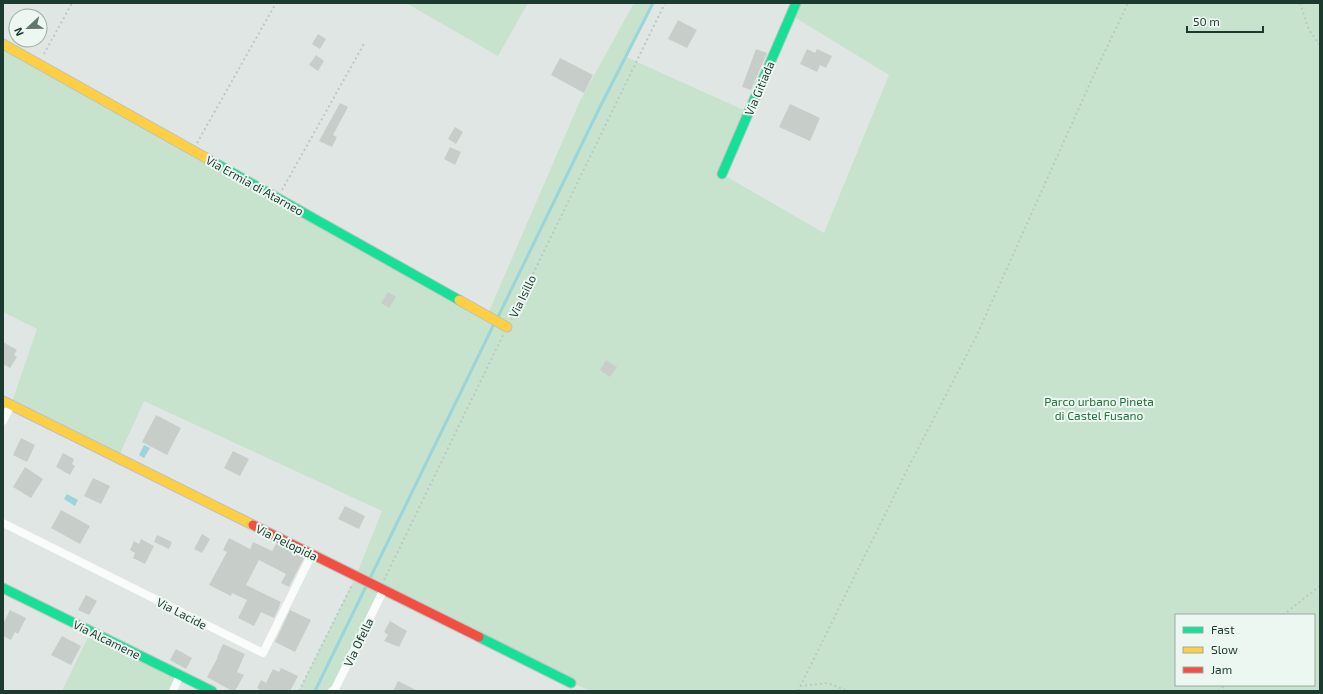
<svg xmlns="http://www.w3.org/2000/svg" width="1323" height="694" font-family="'Exo 2',sans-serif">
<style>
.green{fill:#c7e2cd;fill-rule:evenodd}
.water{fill:#9bd4d9}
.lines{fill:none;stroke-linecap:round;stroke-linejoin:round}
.stream{stroke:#9bd4d9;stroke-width:3}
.building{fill:#c7ceca}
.fast-casing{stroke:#b9c3be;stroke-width:11}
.slow-casing{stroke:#b9c3be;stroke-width:11}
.jam-casing{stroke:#b9c3be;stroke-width:11}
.path{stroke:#bec7c4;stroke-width:2;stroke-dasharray:2 3;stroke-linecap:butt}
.street{stroke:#fafbfb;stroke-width:8}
.fast{stroke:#16e098;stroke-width:9}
.slow{stroke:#ffcf43;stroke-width:9}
.jam{stroke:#f24e42;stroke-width:9}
.labels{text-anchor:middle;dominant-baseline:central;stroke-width:4;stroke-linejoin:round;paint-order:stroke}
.street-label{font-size:12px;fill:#1d3a30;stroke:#edf7f1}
.park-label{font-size:12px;fill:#25743e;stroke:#edf7f1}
</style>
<rect width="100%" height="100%" fill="#e0e6e3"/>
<path class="green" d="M406 3H528L498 56Z
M634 3H653L626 57 748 112 722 174 824 233 889 75 791 15 796 3H1320V691H592L571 683 383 591 335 689 340 691H299L356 576 382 511 144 401 118 458 11 405 37 329 3 312V44L487 316 580 101ZM1176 615H1314V685H1176Z
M91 631 180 675 173 691H62Z"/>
<path class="water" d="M144 445 150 448 144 458 139 455Z
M67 494 78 500 75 506 64 499Z"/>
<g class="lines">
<path class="stream" d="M497 319 598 111 653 3
M315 691 494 324"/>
</g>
<path class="building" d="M678 20 697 30 687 48 668 39Z
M318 34 326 39 320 49 312 44Z
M756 49 767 53 751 90 742 87Z
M807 49 815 53 817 49 832 56 826 68 820 65 817 72 800 64Z
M316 55 324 61 318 71 309 65Z
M560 58 593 75 584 93 551 75Z
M340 103 348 107 333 135 337 137 332 147 319 141Z
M790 104 820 118 810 141 779 127Z
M455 127 463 132 456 144 448 139Z
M450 147 461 152 455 165 444 159Z
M388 292 396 297 389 308 381 303Z
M3 342 17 350 14 355 17 357 10 368 3 364Z
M606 360 617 367 610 377 600 370Z
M156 415 181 428 167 455 142 442Z
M21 438 35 445 27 462 13 455Z
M233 451 249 459 240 476 224 468Z
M63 453 74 459 72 464 75 466 70 475 56 467Z
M25 467 43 479 31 498 13 487Z
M93 478 110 486 101 504 84 496Z
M345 506 365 516 359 529 338 519Z
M61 510 90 526 80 544 51 528Z
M202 534 210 539 202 553 194 549Z
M157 535 172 542 169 549 154 542Z
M229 538 250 549 253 542 272 551 276 544 304 558 289 587 281 583 286 574 259 560 246 585 281 602 279 605H280L274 618 261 612 254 626 238 618 247 600 232 593 231 596 209 585 227 552 223 550Z
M141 539 154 546 145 564 133 558 135 553 130 550 134 541 139 544Z
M86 595 97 601 89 615 78 610Z
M10 610 26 618 18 634 15 632 11 640 3 636V624Z
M290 610 311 620 295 652 275 642Z
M390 621 407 631 399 647 384 641 388 635 384 632Z
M62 636 81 646 71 665 51 655Z
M223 644 245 654 237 672 244 675 235 691H232L207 677 218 657H217Z
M176 649 192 658 186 669 170 660Z
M281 668 298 676 290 691H262L257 688 261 680 266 683 273 669 279 672Z
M398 681 418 691H393Z"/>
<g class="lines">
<g class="fast-casing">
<path id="fast" d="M208 159 459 300
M722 174 796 3
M3 588 212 691
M479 637 571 683"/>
</g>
<g class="slow-casing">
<path id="slow" d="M3 44 208 159
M459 300 507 327
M3 401 253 525"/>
</g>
<g class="jam-casing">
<path id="jam" d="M253 525 479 637"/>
</g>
<path class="path" d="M1300 3 1309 30 1320 45
M44 54 72 3
M197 143 276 3
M282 190 365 42
M511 319 665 3
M384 580 503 335
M1283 615 1320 586
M800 686 828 683 847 691
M299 691 352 585
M798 691 906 472 976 337 1097 68 1128 3
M1218 691 1225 685"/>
<path class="street" d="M3 421 11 405
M3 523 263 653 312 554
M173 691 180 675
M332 691 335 689 383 591"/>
<use href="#fast" class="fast"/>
<use href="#slow" class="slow"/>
<use href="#jam" class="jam"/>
</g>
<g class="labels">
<g class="street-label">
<text transform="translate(759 88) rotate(-67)">Via Gitiada</text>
<text transform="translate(255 185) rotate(29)">Via Ermia di Atarneo</text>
<text transform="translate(522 296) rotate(-64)">Via Isillo</text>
<text transform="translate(287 542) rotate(26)">Via Pelopida</text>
<text transform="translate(182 613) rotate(27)">Via Lacide</text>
<text transform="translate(107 639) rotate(26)">Via Alcamene</text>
<text transform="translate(358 642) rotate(-64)">Via Ofella</text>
</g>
<g class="park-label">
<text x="1099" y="401">Parco urbano Pineta<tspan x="1099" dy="14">di Castel Fusano</tspan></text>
</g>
</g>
<rect width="1323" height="694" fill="none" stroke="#1d3a30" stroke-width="8"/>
<rect x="1175" y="614" width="140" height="72" fill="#edf7f1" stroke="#9aaba4"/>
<rect x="1183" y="627" width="20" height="6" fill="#16e098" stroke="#9aaba4"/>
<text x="1211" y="634" font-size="12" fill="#1d3a30">Fast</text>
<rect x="1183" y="647" width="20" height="6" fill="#ffcf43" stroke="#9aaba4"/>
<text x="1211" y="654" font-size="12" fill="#1d3a30">Slow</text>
<rect x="1183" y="667" width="20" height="6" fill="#f24e42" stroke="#9aaba4"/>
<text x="1211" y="674" font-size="12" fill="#1d3a30">Jam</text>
<g transform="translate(28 28) rotate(248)"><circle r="19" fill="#edf7f1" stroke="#9aaba4"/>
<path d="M0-3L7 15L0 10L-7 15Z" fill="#61766f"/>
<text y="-6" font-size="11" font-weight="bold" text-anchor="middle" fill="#1d3a30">N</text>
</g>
<path d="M1187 26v6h76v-6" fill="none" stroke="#1d3a30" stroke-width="2"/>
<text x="1193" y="26" font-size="12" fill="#1d3a30" stroke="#edf7f1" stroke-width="3" paint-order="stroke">50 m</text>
</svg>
